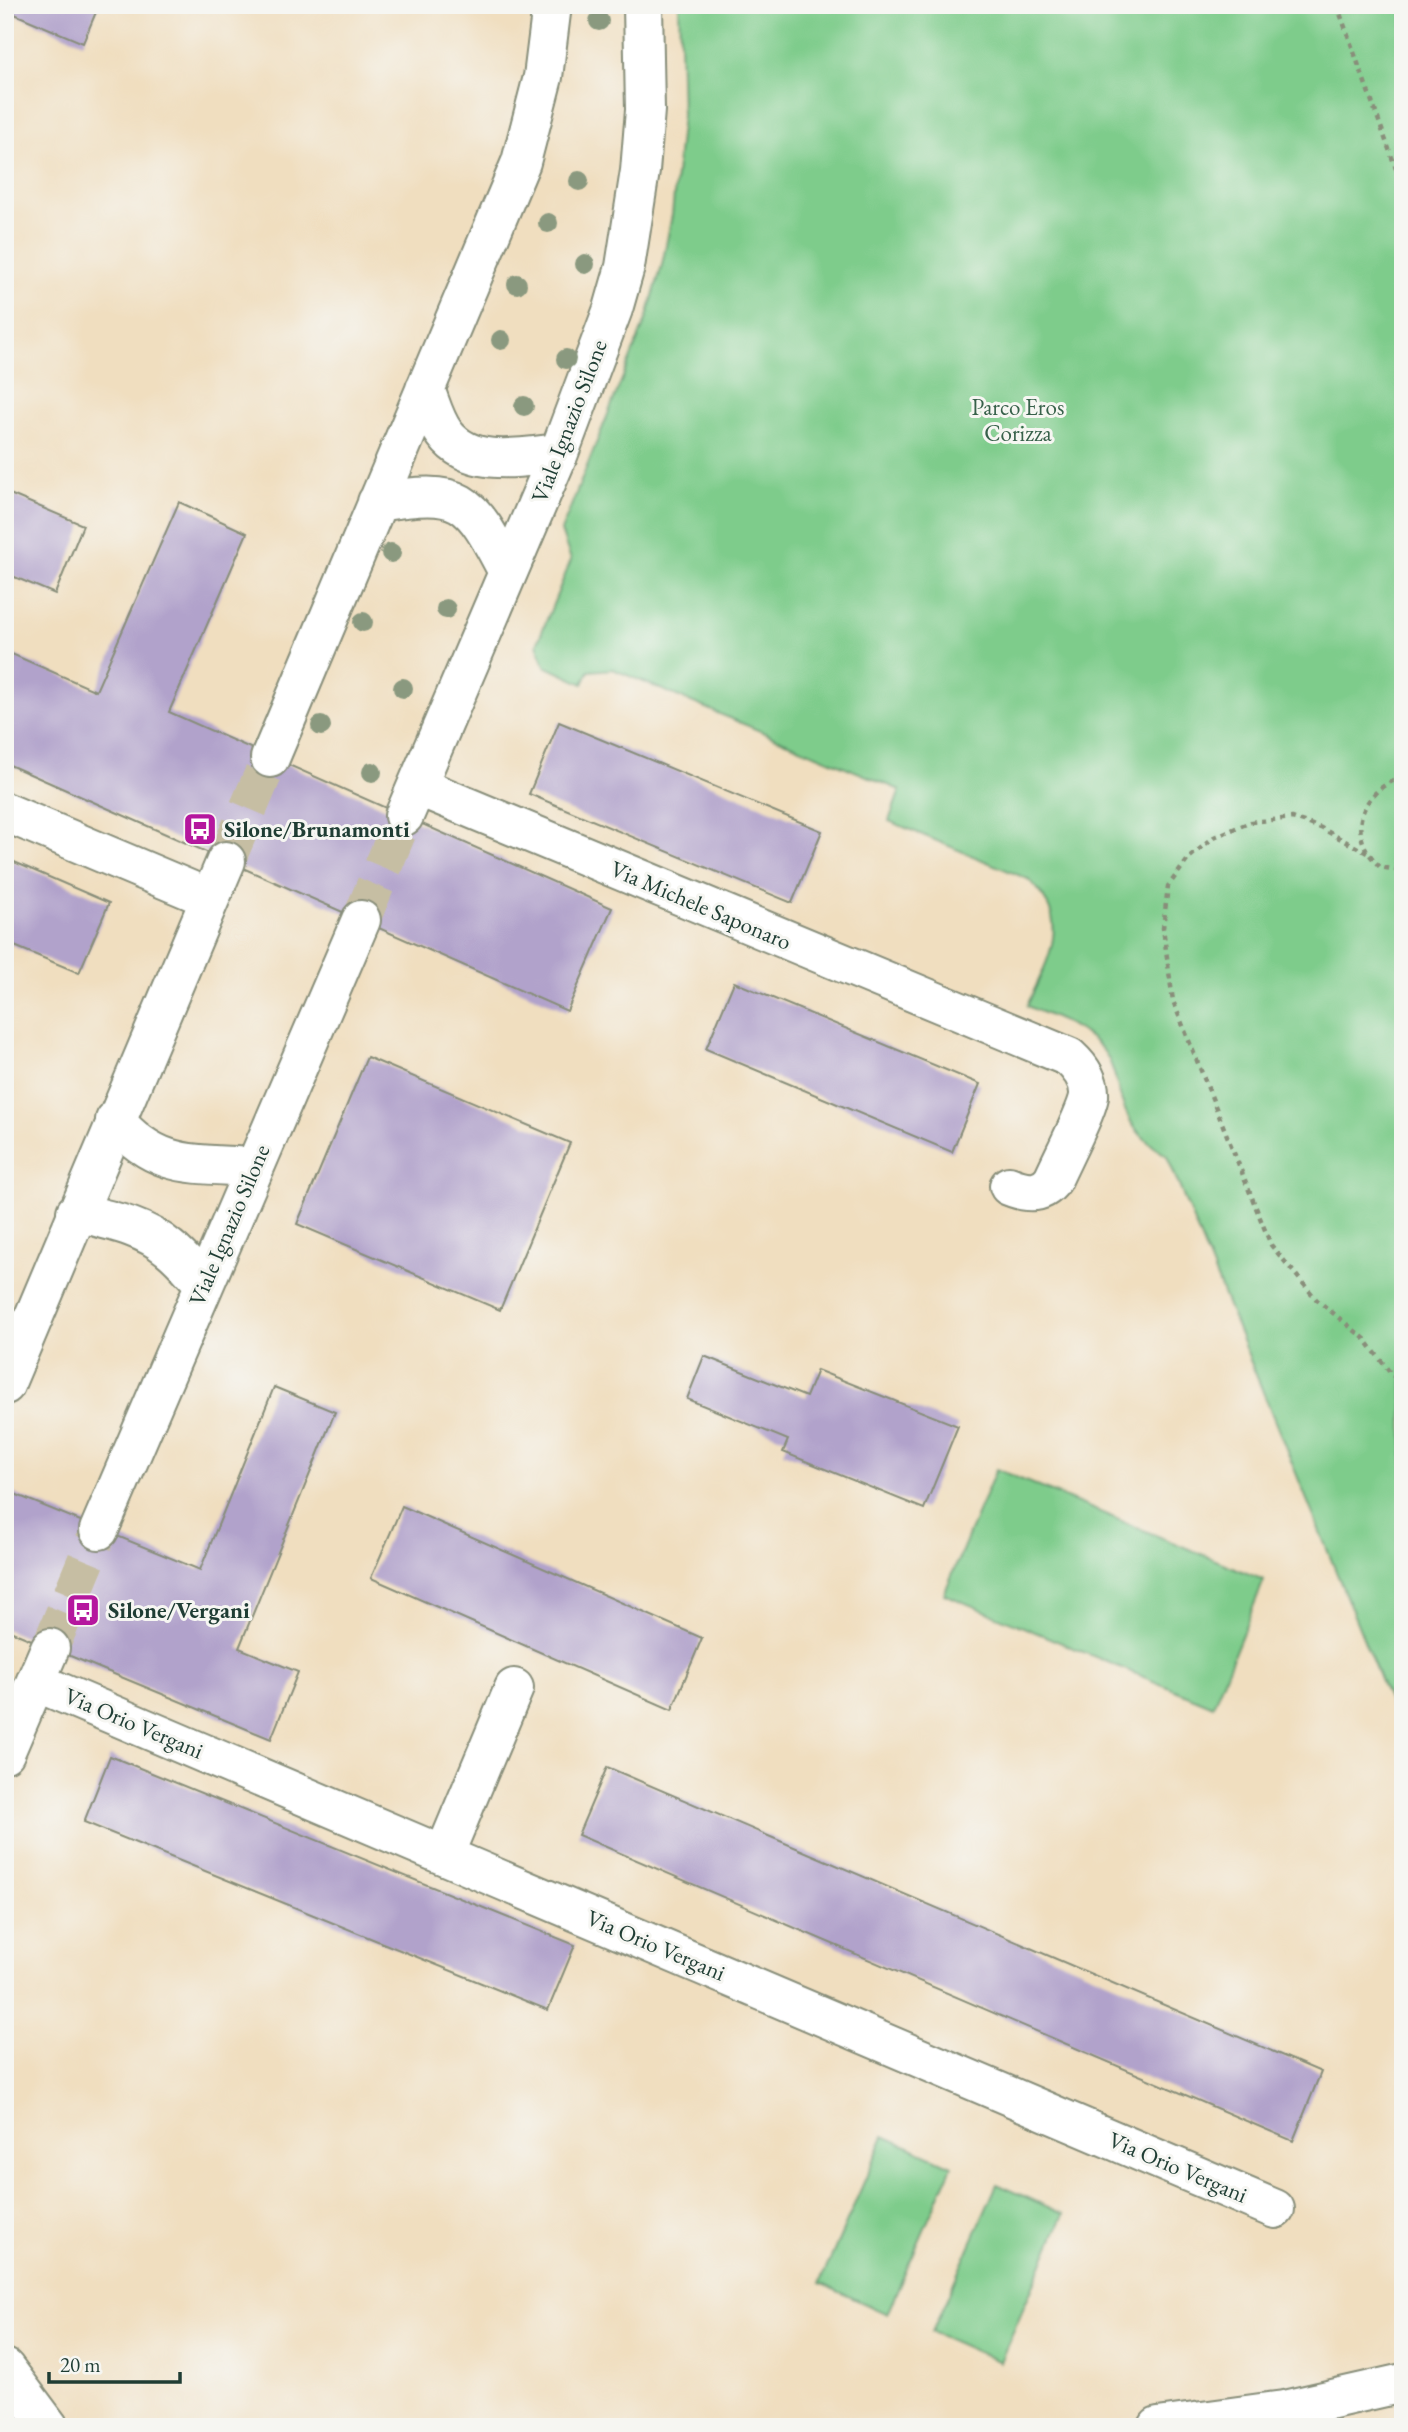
<svg xmlns="http://www.w3.org/2000/svg" width="1408" height="2432" font-family="'EB Garamond',serif">
<style>
.green{fill:#7ecc8b;stroke:#4e8460;stroke-width:2}
.building{fill:#b1a2cb}
.lines{fill:none;stroke-linecap:round;stroke-linejoin:round}
.minor-tunnel{stroke:#c6bea3;stroke-width:38;stroke-dasharray:38 19;stroke-linecap:butt}
.minor-casing{stroke:#888e7a;stroke-width:42}
.path{stroke:#888e7a;stroke-width:4.5;stroke-dasharray:5 5;stroke-linecap:butt}
.minor{stroke:#fff;stroke-width:38}
.tree{fill:#8a997f}
.labels{text-anchor:middle;dominant-baseline:central;stroke-width:6;stroke-linejoin:round;paint-order:stroke}
.park-label{font-size:23px;fill:#37614a;stroke:#f6f6f2}
.street-label{font-size:23px;fill:#1f3d34;stroke:#f6f6f2}
.poi-label{font-size:23px;font-weight:bold;fill:#1f3d34;stroke:#f6f6f2;text-anchor:start}
</style>
<rect width="100%" height="100%" fill="#f6f6f2"/>
<filter id="ink" filterUnits="userSpaceOnUse"><feTurbulence type="fractalNoise" baseFrequency=".0143" numOctaves="2"/><feDisplacementMap in="SourceGraphic" scale="14" xChannelSelector="R" yChannelSelector="G"/><feConvolveMatrix kernelMatrix="1 2 1 2 8 2 1 2 1" color-interpolation-filters="sRGB"/></filter>
<filter id="wash" filterUnits="userSpaceOnUse"><feTurbulence type="fractalNoise" baseFrequency=".00686" numOctaves="4" result="noise"/><feDisplacementMap in="SourceGraphic" scale="28" xChannelSelector="R" yChannelSelector="G"/><feGaussianBlur stdDeviation="1.57" result="paint"/><feColorMatrix in="noise" values="0 0 0 0 0 0 0 0 0 0 0 0 0 0 0 0 0 1.4 0 .05"/><feComposite in="paint" operator="in"/></filter>
<g filter="url(#wash)">
<rect width="100%" height="100%" fill="#f0debf"/>
<path class="green" d="M679 5H1403V1736L1167 1156C1137 1136 1127 1123 1118 1088 1115 1076 1112 1063 1105 1053 1087 1028 1053 1018 1027 1006 1048 958 1074 922 1028 879L889 821 900 790 613 669 589 671 583 684 545 666 537 644 571 560 561 531 647 317 662 265 672 215 682 114Z
M996 1469 1264 1580 1213 1706 944 1594Z
M884 2136 952 2166 887 2314 820 2283Z
M997 2184 1064 2214 1000 2362 932 2332Z"/>
<g id="blocks">
<path class="building" d="M5 5H99L83 43 5 10Z
M5 492 83 525 55 594 5 573Z
M179 502 247 533 169 712 612 908 567 1011 5 763V651L96 691Z
M559 722 822 831 792 903 529 794Z
M5 858 109 903 79 973 5 942Z
M734 982 980 1084 952 1152 706 1049Z
M367 1057 570 1143 500 1310 297 1224Z
M704 1356 806 1397 817 1370 958 1426 924 1509 783 1452 788 1440 687 1399Z
M274 1387 335 1412 239 1648 298 1672 271 1739 5 1629V1490L200 1570Z
M402 1506 702 1638 672 1710 371 1578Z
M110 1756 575 1945 548 2010 84 1822Z
M607 1767 1321 2072 1293 2141 578 1835Z"/>
</g>
</g>
<g filter="url(#ink)">
<use href="#blocks" fill-opacity="0" stroke="#888e7a" stroke-width="2"/>
<g class="lines">
<path class="minor-tunnel" d="M226 861 270 758
M361 920 404 816
M50 1648 99 1530"/>
<g class="minor-casing">
<path id="minor" d="M425 389C431 404 435 421 445 434 471 469 523 457 559 453
M377 502C463 488 469 497 508 572
M270 758 521 162 543 77 552 5
M417 786 1069 1057C1080 1067 1090 1080 1089 1096 1087 1111 1061 1161 1053 1179 1042 1195 1026 1193 1009 1186
M5 812 209 898
M404 816 559 453 613 309 625 267 640 171 645 110 643 5
M115 1120C157 1170 194 1163 253 1167
M76 1212C108 1220 143 1226 169 1248 182 1258 193 1272 204 1284
M5 1385 226 861
M99 1530 361 920
M36 1682 1275 2209
M5 1753 50 1648
M444 1855 514 1688
M5 2368 49 2427
M1158 2427 1284 2410 1403 2383"/>
</g>
<path class="path" d="M1337 5 1403 188
M1403 778C1379 782 1356 808 1361 834 1363 848 1371 857 1380 867L1403 871
M1367 853 1321 828 1292 818 1251 822 1214 837 1189 858 1168 886 1163 928 1173 1001 1271 1245 1317 1300 1365 1339 1391 1374 1403 1384"/>
<use href="#minor" class="minor"/>
</g>
<g class="tree">
<circle cx="599" cy="21" r="10"/>
<circle cx="579" cy="181" r="10"/>
<circle cx="548" cy="223" r="10"/>
<circle cx="585" cy="264" r="10"/>
<circle cx="517" cy="284" r="10"/>
<circle cx="501" cy="340" r="10"/>
<circle cx="566" cy="359" r="10"/>
<circle cx="524" cy="406" r="10"/>
<circle cx="391" cy="553" r="10"/>
<circle cx="446" cy="609" r="10"/>
<circle cx="363" cy="622" r="10"/>
<circle cx="403" cy="688" r="10"/>
<circle cx="321" cy="726" r="10"/>
<circle cx="372" cy="772" r="10"/>
</g>
</g>
<defs>
<g id="bus-square" transform="scale(1.75)"><rect x="-9" y="-9" width="18" height="18" rx="4" fill="#b5179e" stroke="#f6f6f2"/><path d="M-5-6H5V4H4V6H2V4H-2V6H-4V4H-5ZM-3.5-4V0h7V-4ZM-3.5 1.2v1.5H-2V1.2ZM2 1.2v1.5H3.5V1.2Z" fill="#fff"/></g>
</defs>
<g fill-rule="evenodd">
<use href="#bus-square" x="200" y="829"/>
<use href="#bus-square" x="83" y="1610"/>
</g>
<g class="labels">
<g class="park-label">
<text x="1018" y="407">Parco Eros<tspan x="1018" dy="26">Corizza</tspan></text>
</g>
<g class="street-label">
<text transform="translate(569 421) rotate(-69)">Viale Ignazio Silone</text>
<text transform="translate(701 905) rotate(23)">Via Michele Saponaro</text>
<text transform="translate(229 1225) rotate(-67)">Viale Ignazio Silone</text>
<text transform="translate(134 1723) rotate(23)">Via Orio Vergani</text>
<text transform="translate(656 1945) rotate(23)">Via Orio Vergani</text>
<text transform="translate(1178 2167) rotate(23)">Via Orio Vergani</text>
</g>
<g class="poi-label">
<text x="224" y="829">Silone/Brunamonti</text>
<text x="108" y="1610">Silone/Vergani</text>
</g>
</g>
<rect width="1408" height="2432" fill="none" stroke="#f6f6f2" stroke-width="28"/>
<path d="M49 2372v10h131v-10" fill="none" stroke="#1f3d34" stroke-width="3.5"/>
<text x="60" y="2372" font-size="21" fill="#1f3d34" stroke="#f6f6f2" stroke-width="5" paint-order="stroke">20 m</text>
</svg>
